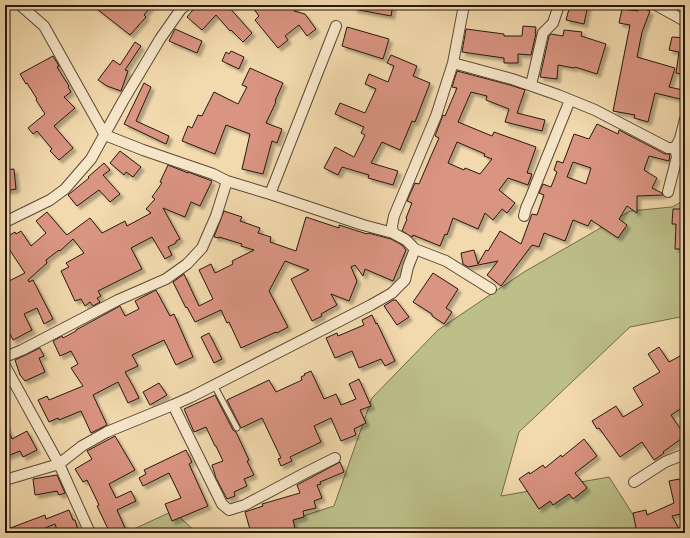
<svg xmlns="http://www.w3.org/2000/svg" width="690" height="538" font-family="'EB Garamond',serif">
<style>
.green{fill:#bdbf89;stroke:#726c4b}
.building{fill:#da9482;stroke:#27180d;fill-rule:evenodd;filter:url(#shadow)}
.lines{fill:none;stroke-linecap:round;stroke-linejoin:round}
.lane-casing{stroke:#5a4835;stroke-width:7}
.street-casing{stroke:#5a4835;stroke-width:12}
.lane{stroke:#f7e7ca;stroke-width:5}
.street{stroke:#f7e7ca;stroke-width:10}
</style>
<defs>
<filter id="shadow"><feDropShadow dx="3.5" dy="3.5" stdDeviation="1" flood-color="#0004"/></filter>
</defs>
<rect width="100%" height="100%" fill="#f2daae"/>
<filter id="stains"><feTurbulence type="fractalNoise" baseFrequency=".005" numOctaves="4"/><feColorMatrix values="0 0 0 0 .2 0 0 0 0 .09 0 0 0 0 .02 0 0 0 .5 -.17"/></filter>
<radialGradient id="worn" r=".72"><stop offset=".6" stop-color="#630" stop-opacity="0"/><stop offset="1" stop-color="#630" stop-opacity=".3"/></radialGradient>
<path class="green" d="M685 200V316L630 327 519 432 501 496 609 477 645 533H250L334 506 372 398 438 330 524 272 630 211 672 207Z
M173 511 197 533H125Z"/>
<path class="building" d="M92 5H152L144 15 146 17 130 35Z
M197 5H227L252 33 243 42 231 30 230 31 216 15 202 30 187 17Z
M251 5H296L294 11 305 14 316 29 307 36 299 25 285 36 288 40 278 48 255 20 259 16Z
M354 5H393L391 16 354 9Z
M570 5H588L584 24 566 20Z
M639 7 650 11 642 32 637 57 675 68 669 87 683 90 680 99 655 93 648 122 634 118 635 115 613 111 630 25 619 23 622 9 638 11Z
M523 26 536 27 535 33H536L531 55 518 54V63H504V58L462 52 466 29 504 34V36H522Z
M347 27 389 39 383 59 342 46Z
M175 29 202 41 197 53 169 41Z
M564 30 582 32 581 36 606 44 597 74 575 67 574 68 558 65 557 79 540 77 549 36 551 34 563 36Z
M672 37 685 38V75L676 73 679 52 669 50Z
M135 42 141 46 125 70 128 71 121 91 107 86 98 80 113 60 120 65Z
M231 51 244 57 239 69 222 61 226 52 229 54Z
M391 55 417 66 413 76 430 83 415 122 412 121 400 150 382 142 371 163 398 171 393 185 368 178 369 175 342 167 338 175 324 168 335 147 354 157 365 135 361 133 364 127 335 114 340 103 365 113 376 89 365 84 369 74 388 82 394 66 387 63Z
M53 56 59 66 57 67 69 86 68 87 71 92 64 97 75 108 54 126 73 148 59 160 50 151 52 149 37 131 33 134 28 128 45 114 36 100 37 99 27 83 26 84 20 74Z
M250 68 283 83 275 101 276 102 266 123 282 129 277 143 272 141 263 174 242 169 250 134 226 125 215 154 182 141 188 126 192 128 198 115 202 116 214 92 238 104 247 87 242 85Z
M457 71 510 85 525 90 517 113 545 120 542 131 505 122 509 109 486 100 487 96 471 92 458 122 492 136 494 132 536 147 527 173 532 174 528 185 508 178 499 190 515 203 507 213 502 209 493 220 485 213 478 229 453 218 447 235 445 234 440 246 413 235 412 237 402 231 407 219 406 218 412 203 407 201 415 183 419 184 431 156 439 138 435 136 443 115 445 116 457 88 452 87ZM457 142 485 154 484 156 492 159 480 174 465 168 464 170 448 163Z
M144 83 151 87 136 121 169 136 166 144 124 124Z
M597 124 618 134 619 130 665 154H670L669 161 649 156 644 170 657 178 652 188 662 193 663 195 637 196V213L627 206 619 219 627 225 618 238 591 220 588 226 573 220 565 241 544 233 539 247 532 245 501 286 487 275 498 261 468 267 463 264 461 253 474 250 478 264 486 250 488 251 500 231 521 244 532 214 537 215 544 195 539 193 543 184 551 187 557 172 554 170 557 161 563 163 574 134 589 139ZM573 162 591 168 586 184 567 177Z
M120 151 141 167 133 177 126 172 124 175 110 163Z
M104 163 110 170 103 175 120 194 110 202 99 190 77 206 68 195 89 178 88 177Z
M168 165 188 173V172L212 181 200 206 191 202 185 217 163 208 180 239 176 241V243L168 247 172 255 165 259 152 237 131 248 142 269 98 291 101 296 97 298 100 302 93 306 90 302 85 306 81 299 75 301 61 271 69 267 66 263 84 253 73 239 60 251 59 250 46 260 47 263 28 280 29 282 33 280 53 319 44 324 37 308 24 314 32 330 13 340 9 332 5 334V283L25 273 5 243V238L15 232 16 234 21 231 31 246 46 233 36 221 47 212 64 232 67 235 90 218 102 233 125 221 127 226 151 213 146 209 155 199 152 197 162 183 160 182Z
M14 169 16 189 5 191V170Z
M673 209H681V212H685V249H675L676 224H672Z
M224 211 242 217 240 221 260 228 258 233 271 237 270 242 296 251 306 217 339 228V225L367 234 368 233 391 239 402 245 406 250 393 281 365 269 363 276 355 265 351 267 357 281 349 301 331 294 337 305 321 314 322 316 312 321 291 279 309 270 285 261 269 291 288 327 277 333 276 332 241 348 229 322 227 323 221 310 195 322 187 307 186 308 173 282 184 274 199 306 213 299 199 270 211 264 215 273 233 264 232 261 254 250 241 246 242 244 219 237V238L214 237Z
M433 273 458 289 446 308 452 312 444 324 432 316V314L413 302Z
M156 290 170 316 174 314 193 357 176 365 164 340 132 355 138 366 125 372 133 386 139 398 128 403 118 382 93 395 107 425 91 433 81 411 59 420 58 418 49 422 38 400 47 396 49 400 83 386 71 368 78 364 71 351 60 356 53 341 62 336 63 338 76 331V330L120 306 125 316 139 309 135 301Z
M393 300H396L409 317 397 325 384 306Z
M372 315 376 324 377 323 395 361 385 366 381 359 359 368 352 351 335 358 326 338 337 333 338 336 364 325 362 320Z
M209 333 222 359 214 363 201 337Z
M659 347 669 362 680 356 685 365V406L671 415 685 436 663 452 664 453 654 460 642 442 620 457 599 428 597 429 592 421 616 406 623 417 643 405 633 388 660 372 648 354Z
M40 348 44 356 39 358 45 372 25 381 20 375 15 360Z
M311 371 324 399 336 394 341 405 356 399 349 384 359 379 371 406 360 410 366 423 354 429 356 435 341 441 331 418 314 426 321 442 290 457 292 461 281 466 278 459 281 458 262 418 241 428 227 400 269 380 276 392 302 380 301 377 305 375 304 374Z
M159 383 167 395 150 405 143 392Z
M215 395 233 430 236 432 249 460 247 461 254 475 244 479 247 486 234 492 235 496 227 499 216 478 212 465 223 461 216 446H215L206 427 194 432 184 409Z
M5 423 12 439 27 431 37 450 23 457 20 451 5 457Z
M115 436 135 470 109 484 116 498 131 491 136 501 117 510 125 528 114 533H110L97 506 99 505 87 480 83 482 75 469 92 459 87 451Z
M584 439 597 456 575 473 587 488 573 499 569 494 553 505 550 501 539 509 519 479 529 472 530 474 543 465 545 468 561 455 562 457Z
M186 450 192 462 189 464 208 506 172 521 165 504 181 498 169 473 143 486 139 478 146 474 144 470Z
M340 462 344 472 320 482 321 484 317 485 322 498 314 501 316 508 303 511 304 517 293 520 296 533H251L245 512 263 506 262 504 300 493 297 485Z
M57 475 65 493 59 495 57 491 35 495 33 479Z
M679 479V480L685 479V513L672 516 681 533H637L633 513 646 510 647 515 674 503 669 481Z
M69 510 73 520H75L78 530 66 533H58L55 524 33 533H5V530L45 515 46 519Z"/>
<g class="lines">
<g class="lane-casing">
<path id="lane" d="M214 385 237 428"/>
</g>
<g class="street-casing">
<path id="street" d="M20 5 44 26 105 135 143 150 213 174 227 181 270 194 363 225 393 233
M656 5 685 21
M453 63 512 79 558 95 595 110 668 148H675L680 139 685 119
M531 85 543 33 553 23 559 5
M668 192 677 157 675 148
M270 194 336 26
M524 216 526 208 530 199 570 100
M5 222 50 200 65 189 91 159 123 101 160 39 181 9 186 5
M415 249 446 261 491 289
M5 357 22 350 118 300 166 279 187 264 202 248 216 216 227 181
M5 366 59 464 90 533
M173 405 222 504 229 510 245 505 305 473 335 458
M5 480 59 464 82 446 107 432 173 405 191 397 371 305 392 293 405 280 408 267 415 249 406 240 393 233 392 226 394 216 436 116 453 63 464 5
M634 482 665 462 685 454"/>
</g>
<use href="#lane" class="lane"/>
<use href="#street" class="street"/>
</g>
<rect width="690" height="538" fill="none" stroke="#f2daae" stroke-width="20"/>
<rect x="6" y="6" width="678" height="526" fill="none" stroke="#27180d" stroke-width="2"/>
<rect x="10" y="10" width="670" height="518" fill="none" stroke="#27180d"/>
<rect width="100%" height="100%" filter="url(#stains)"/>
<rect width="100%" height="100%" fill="url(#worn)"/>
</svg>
